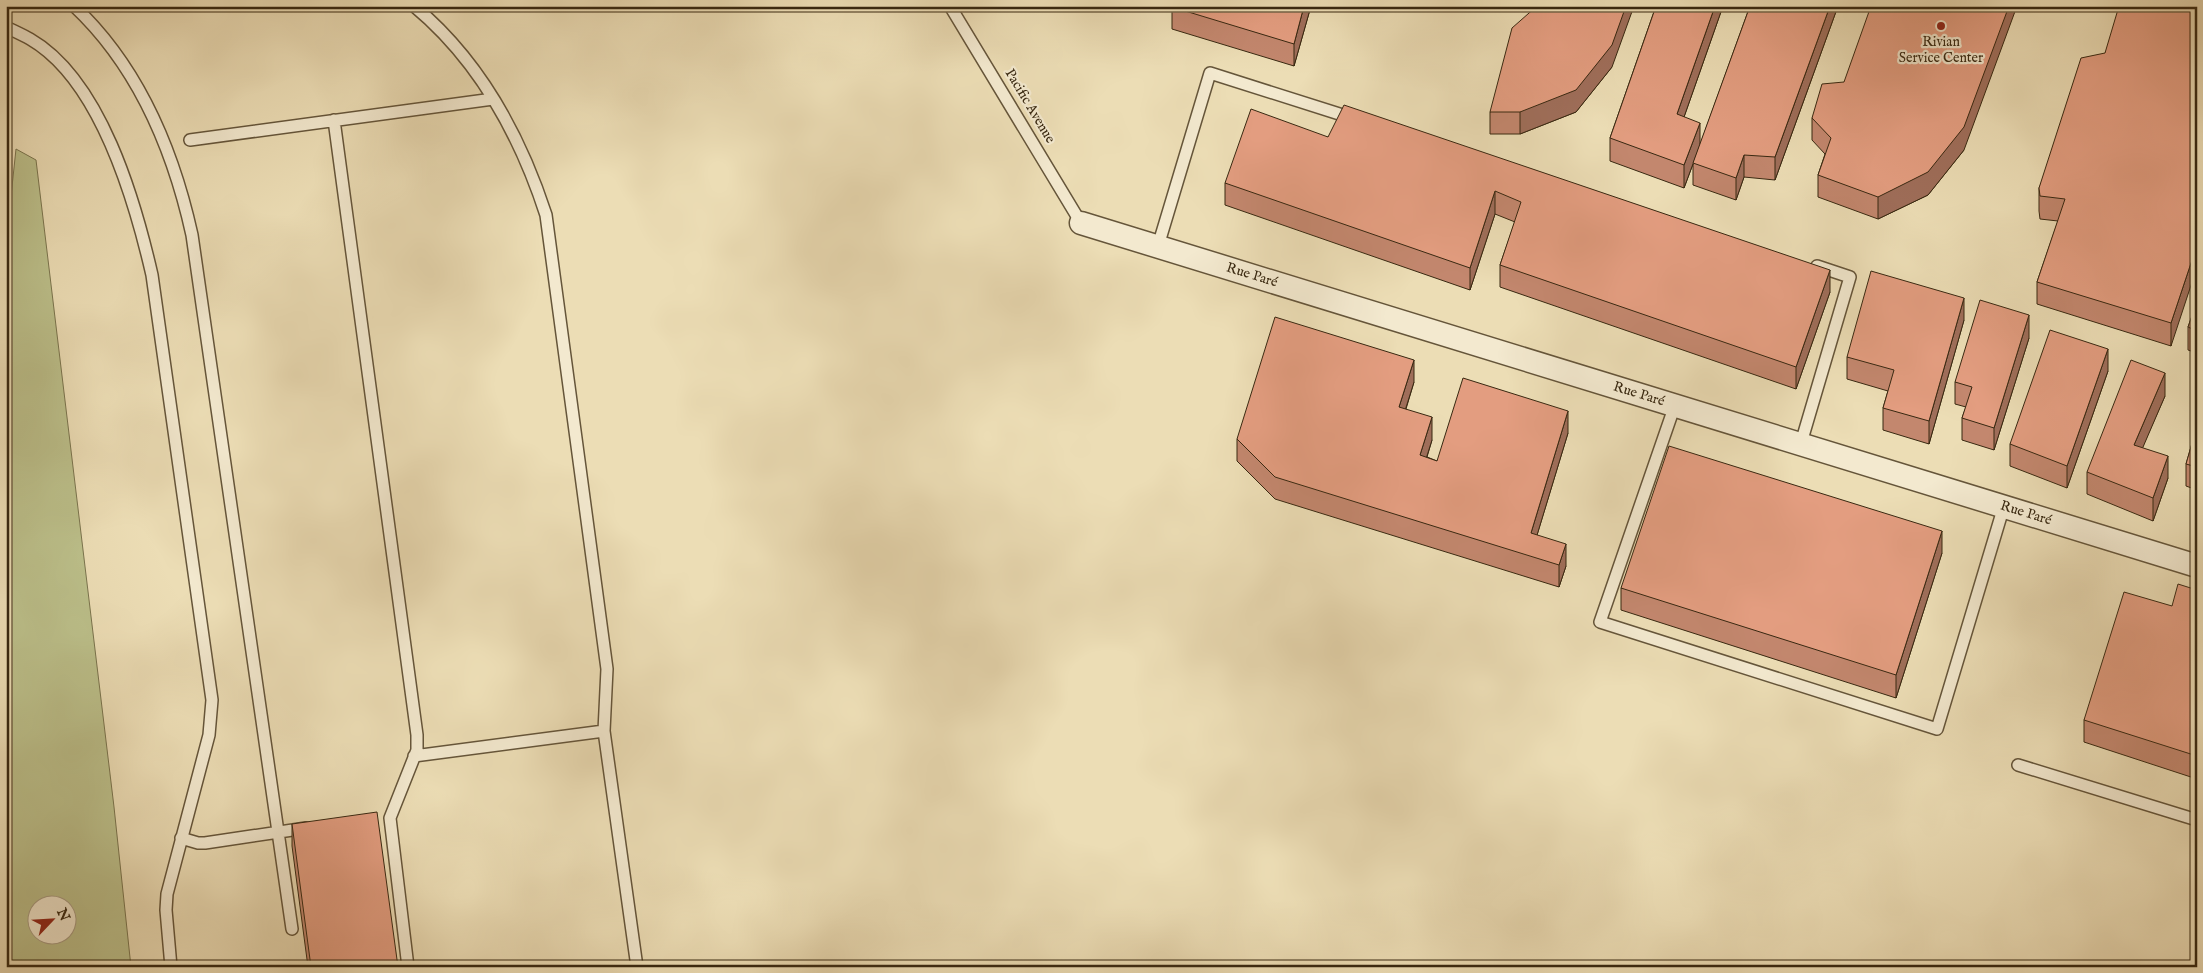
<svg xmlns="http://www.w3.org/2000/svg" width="2203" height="973" font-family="'IM FELL English',serif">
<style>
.green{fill:#bcc08b;stroke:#7a744e;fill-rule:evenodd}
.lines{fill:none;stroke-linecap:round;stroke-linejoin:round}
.service-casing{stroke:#65553a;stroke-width:14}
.minor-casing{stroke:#65553a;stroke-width:25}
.service{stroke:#f3e9cf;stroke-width:11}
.minor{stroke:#f3e9cf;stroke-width:22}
.wall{fill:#c3876e;stroke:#382811}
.shaded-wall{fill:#9f6e5a;stroke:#382811}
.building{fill:#e39d80;stroke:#382811}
.poi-dot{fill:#8f2418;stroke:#f3e9cf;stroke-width:2}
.labels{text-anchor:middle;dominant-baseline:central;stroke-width:4.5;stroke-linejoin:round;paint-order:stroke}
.poi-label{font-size:14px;fill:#382811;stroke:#f3e9cf}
.street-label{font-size:14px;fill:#382811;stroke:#f3e9cf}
</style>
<rect width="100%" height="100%" fill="#ecddb5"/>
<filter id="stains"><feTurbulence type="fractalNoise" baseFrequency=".004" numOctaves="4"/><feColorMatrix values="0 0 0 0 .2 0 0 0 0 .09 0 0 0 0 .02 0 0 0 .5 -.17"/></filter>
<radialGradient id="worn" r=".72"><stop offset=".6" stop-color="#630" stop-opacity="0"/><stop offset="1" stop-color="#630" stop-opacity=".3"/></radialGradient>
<path class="green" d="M16 149 36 160 114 807 131 967H6V243ZM38 906H68V936H38Z"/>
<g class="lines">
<g class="service-casing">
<path id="service" d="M74 6C139 67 173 149 192 235L292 929
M414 6C479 60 520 135 546 215L607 669 604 731 637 967
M950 6 1081 223
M6 27C14 31 23 35 30 39 101 80 135 201 152 275L212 700 209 735 167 894 166 910 171 967
M334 120 417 735V750L390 818 408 967
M190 140 493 99
M1158 246 1210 73 1352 118
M1675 405 1600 622 1937 729 2004 506
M1801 443 1850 277 1817 266
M414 756 604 731
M2018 765 2197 820
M181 838 198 843H205L306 828"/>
</g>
<g class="minor-casing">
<path id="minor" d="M1081 223 2197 566"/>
</g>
<use href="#service" class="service"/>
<use href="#minor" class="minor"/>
</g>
<path class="wall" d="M1172 6H1311L1294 66 1172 29Z
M1498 6H1508L1507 9Z
M1656 6H1723L1684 117 1700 145 1750 6H1838L1775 180 1744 177 1736 200 1693 185V164L1684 188 1610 161V138Z
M2197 6 2171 346 2037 304V282L2058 221 2040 219 2039 211V188L2105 53Z
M1612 67 1576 112 1520 134H1490V112Z
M1844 82 1964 150 1928 195 1878 219 1818 197V175L1825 154 1812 140V118Z
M1328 137 1830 292 1796 389 1500 287V265L1515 222 1495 214 1470 290 1225 205V183Z
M2197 302V353L2188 350V327Z
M1964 320 1929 444 1883 430V408L1888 391 1847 379V357Z
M2029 338 1994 450 1962 440V418L1966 407 1955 404V382Z
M2108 371 2067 488 2010 466V444Z
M1414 382 1406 409 1432 440 1427 457 1437 461 1568 433 1537 535 1566 566 1559 587 1275 499 1237 461V439Z
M2165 396 2142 448 2168 478 2153 521 2087 494V472Z
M2197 426V490L2186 486V464Z
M1942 553 1896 698 1621 610V588Z
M2197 590V779L2084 742V720L2172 606Z
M292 824 398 967H308L292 846Z"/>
<path class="shaded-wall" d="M1304 6H1311L1294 66V44Z
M1626 6H1634L1612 67 1576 112 1520 134V112Z
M1715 6H1723L1677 137V114Z
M1830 6H1838L1775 180V157Z
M2009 6H2017L1964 150 1928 195 1878 219V197Z
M1700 123V145L1684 188V165Z
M1744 155V177L1736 200V178Z
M1495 191V214L1470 290V268Z
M2197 245V267L2171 346V323Z
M1830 270V292L1796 389V367Z
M1964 298V320L1929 444V421Z
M2029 315V338L1994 450V428Z
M2108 349V371L2067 488V466Z
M1414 360V382L1399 430V407Z
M2165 373V396L2134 468V445Z
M1568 411V433L1531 555V533Z
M1432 417V440L1420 478V455Z
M2168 456V478L2153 521V498Z
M1942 531V553L1896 698V675Z
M1566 544V566L1559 587V565Z"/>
<path class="building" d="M1172 6H1304L1294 44 1172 7Z
M1537 6H1626L1612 45 1576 90 1520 112H1490L1512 28Z
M1656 6H1715L1677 114 1700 123 1684 165 1610 138Z
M1750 6H1830L1775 157 1744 155 1736 178 1693 163Z
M1871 6H2009L1964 127 1928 172 1878 197 1818 175 1831 138 1812 118 1822 84 1844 82Z
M2119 6H2197V245L2171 323 2037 282 2065 199 2040 196 2039 188 2081 58 2105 53Z
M1344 105 1830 270 1796 367 1500 265 1521 202 1495 191 1470 268 1225 183 1251 109 1328 137Z
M1871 271 1964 298 1929 421 1883 408 1894 370 1847 357Z
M1980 300 2029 315 1994 428 1962 418 1972 387 1955 382Z
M2197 302V331L2188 327Z
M1275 317 1414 360 1399 407 1432 417 1420 455 1437 461 1463 378 1568 411 1531 533 1566 544 1559 565 1275 477 1237 439Z
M2050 330 2108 349 2067 466 2010 444Z
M2131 360 2165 373 2134 445 2168 456 2153 498 2087 472Z
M2197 426V467L2186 464Z
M1669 446 1942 531 1896 675 1621 588Z
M2178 584 2197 590V756L2084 720 2124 592 2172 606Z
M377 812 398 967H311L292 824Z"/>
<circle class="poi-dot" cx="1941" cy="26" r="5"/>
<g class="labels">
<g class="poi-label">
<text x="1941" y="42">Rivian<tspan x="1941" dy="16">Service Center</tspan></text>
</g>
<g class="street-label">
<text transform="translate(1030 106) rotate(59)">Pacific Avenue</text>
<text transform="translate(1252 275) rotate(17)">Rue Paré</text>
<text transform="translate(1639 394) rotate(17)">Rue Paré</text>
<text transform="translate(2026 513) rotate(17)">Rue Paré</text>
</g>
</g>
<rect width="2203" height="973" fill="none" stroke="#ecddb5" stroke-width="25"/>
<rect x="8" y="8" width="2188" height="958" fill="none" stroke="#382811" stroke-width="2.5"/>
<rect x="12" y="12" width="2178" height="948" fill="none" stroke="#382811"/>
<g transform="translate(52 920) rotate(65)"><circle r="24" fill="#f3e9cf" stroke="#a89c83"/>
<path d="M0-4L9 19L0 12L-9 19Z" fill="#8f2418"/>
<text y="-8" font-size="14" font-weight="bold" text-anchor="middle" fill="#382811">N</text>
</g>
<rect width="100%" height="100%" filter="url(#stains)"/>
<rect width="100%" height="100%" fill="url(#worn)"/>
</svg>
